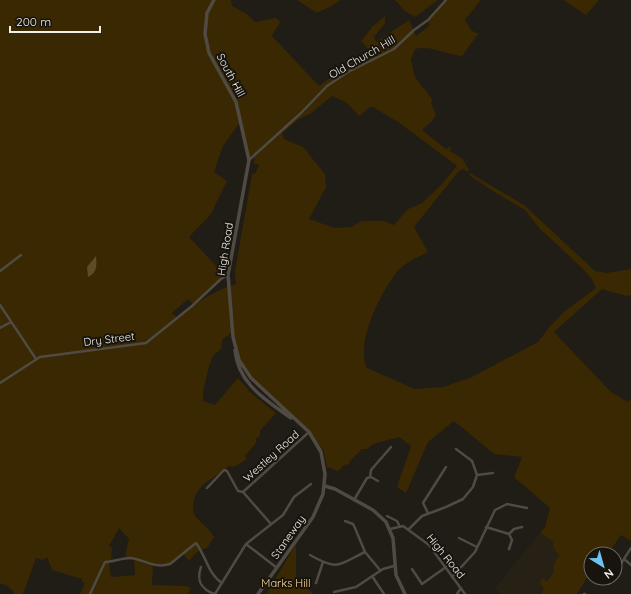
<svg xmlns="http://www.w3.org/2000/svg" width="631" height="594" font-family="Quicksand,sans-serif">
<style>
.built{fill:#272115}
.green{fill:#392801;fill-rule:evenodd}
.water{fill:#5f4c24}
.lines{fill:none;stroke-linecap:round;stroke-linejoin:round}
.street{stroke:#4f4b43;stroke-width:2.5}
.secondary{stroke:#4f4b43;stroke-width:3.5}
.labels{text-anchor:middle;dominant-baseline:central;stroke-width:4;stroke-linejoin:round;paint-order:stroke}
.street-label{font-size:11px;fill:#f1efea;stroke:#17130d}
.park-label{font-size:11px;fill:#fddc9a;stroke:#17130d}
</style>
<rect width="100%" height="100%" fill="#201c16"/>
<path class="built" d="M540 533 591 566V571L577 594H500L494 589Z"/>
<path class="green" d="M0 0H231L232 6 247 14 255 22 276 18 280 22 272 36 319 86 347 65 366 56 370 51 361 41 372 27 385 16V23L374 37 376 42 409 20 416 36 430 25 428 21 447 0H481L465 20 471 30 478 34 462 56C445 55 432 45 415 49L411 60 415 77 432 99 431 103 436 115 432 121 422 130 446 149 451 146 450 151 463 159 469 170 468 172 463 169 458 172 414 227 428 252C419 257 404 263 397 272 381 292 355 343 367 368L415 389 443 387 472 377 538 342 550 326 564 312 596 288 591 278 581 267 539 228 525 210 496 193 469 175 470 173 524 205 595 271 607 273 631 269V295L626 296 602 289 554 332 611 392 628 402 631 399V541L621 535 608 554H591V571L577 594H540L542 593 544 589 540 583 542 577 547 582 554 572 553 566 559 555 553 547 554 542 540 533 545 527 550 508 514 477 522 457 494 454 454 421 428 442 406 493 397 487 411 446 399 437 373 444 367 449H362L350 461 349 464 344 465 338 471 327 467 323 448 321 452 309 432 251 378 239 360 232 328 230 334 222 340 221 349 213 356 209 366 203 392V401L215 405 238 378 252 394 276 413 260 431V435L256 439V443L245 456 247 459 234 467 228 466C214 481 197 481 193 504 193 508 193 513 195 516 202 524 208 527 214 537L207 548 197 552 189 561 183 554 170 564 153 565 152 585 185 586 191 588 188 594H80L85 583 82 582V579L52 570 47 557 43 560 36 558 23 594H13L14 592 6 585 0 584ZM332 96 347 103 359 116 370 107H373L398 122 457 166 441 185 422 203 408 209 394 225 384 221H362L351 227 335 228 309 219 326 187 325 174 303 147 284 139 282 133 299 119 310 114ZM240 122 249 156 255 158 253 163 259 165 255 174H252L235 271 236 284C212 291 196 303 178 318L172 313 188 299 194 305 221 279 222 272 189 237 211 214 227 181 214 172 223 146ZM119 528 129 539 125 556 134 559 135 575 111 577 109 562H111L112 547 109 546Z
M297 0H340L332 6 317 13Z
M395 0H438L415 17 405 11Z
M563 0H599L586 15Z
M296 544V577L313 594H268L267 593Z"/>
<path class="water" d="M96 256C97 265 97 273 88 277L87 267Z"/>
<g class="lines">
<path class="street" d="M249 160 301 113 327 86 348 72 394 49 414 30 428 20 446 0
M0 271 21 255
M0 305 36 359
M0 328 11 322
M0 383 40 357 146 343 192 306 221 279 228 275
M456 449 472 461 477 475
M370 477 371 470 391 447
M207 488 224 470 227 471 238 491 243 492 271 524
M243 492 309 432
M354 500 367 478 371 477 378 481
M428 513 423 503 446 467
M387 516 397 521 399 525
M345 521 353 524 355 528 365 552 380 570
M486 527 509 534 514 529 522 527
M390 529 403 526 429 545 465 594
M409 529 422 516 446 507 463 499 473 487 477 475 493 473
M509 534 512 540 509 549
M459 538 477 547
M246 544 277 568
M310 555C338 571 338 565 365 552
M624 559 631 565
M201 567C196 581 201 589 214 594
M412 569 422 584 446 567
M615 573 631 548
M372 576 384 594
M452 577 475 552 495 510 507 504 527 508
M316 583 323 562
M609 584 612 578
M334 592 356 587 383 569 394 566
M90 594 105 562C113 562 122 558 130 558 144 559 153 569 170 564L196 543C206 556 208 574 222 583
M215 594 246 544 283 515 294 497 311 484
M457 594 461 588
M584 594H585"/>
<path class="secondary" d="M214 0 207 13 205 34 209 53 236 102 249 160 228 275 233 337 239 360 251 378 309 432 321 452 325 474 323 494 313 517 258 594
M235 350C238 384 266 400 291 418
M325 486 335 489 373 510 386 522 393 538 396 575 405 594"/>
</g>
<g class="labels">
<g class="street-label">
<text transform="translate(362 57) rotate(-30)">Old Church Hill</text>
<text transform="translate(231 75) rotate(62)">South Hill</text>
<text transform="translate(225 249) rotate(-81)">High Road</text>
<text transform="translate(109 339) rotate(-7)">Dry Street</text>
<text transform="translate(271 456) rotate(-42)">Westley Road</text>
<text transform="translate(288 537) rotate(-55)">Staneway</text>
<text transform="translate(446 556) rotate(51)">High Road</text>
</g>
<g class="park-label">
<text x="286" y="583">Marks Hill</text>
</g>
</g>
<g transform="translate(603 566) rotate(143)"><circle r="19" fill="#17130d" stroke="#6e6b65"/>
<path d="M0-3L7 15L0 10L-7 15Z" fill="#6cc3f2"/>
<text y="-6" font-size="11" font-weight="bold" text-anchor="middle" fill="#f1efea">N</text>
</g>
<path d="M10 26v6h90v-6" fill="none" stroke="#f1efea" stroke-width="2"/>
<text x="16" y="26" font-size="12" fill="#f1efea" stroke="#17130d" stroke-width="3" paint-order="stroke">200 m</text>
</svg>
